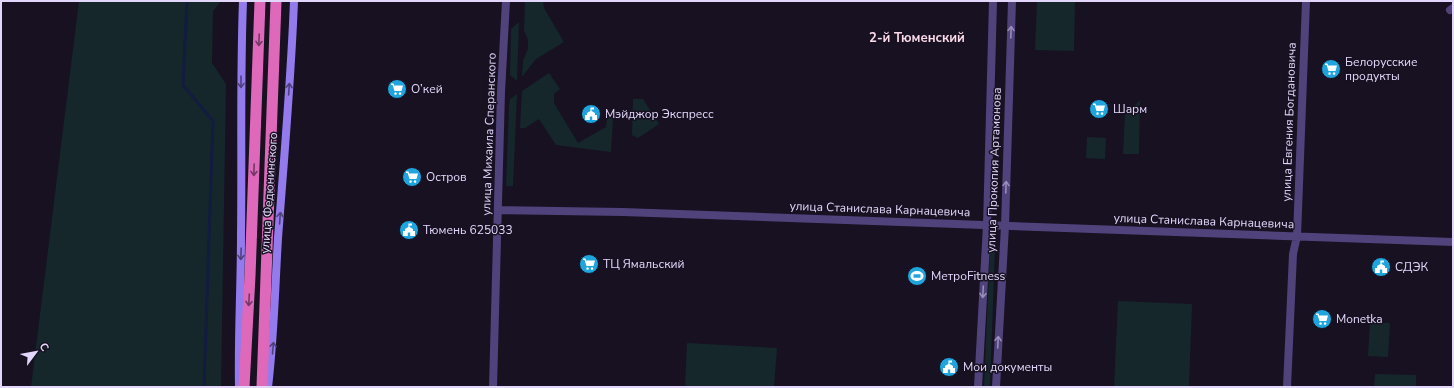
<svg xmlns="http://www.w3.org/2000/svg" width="1454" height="388" font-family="'Nunito Sans',sans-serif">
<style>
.green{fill:#15272b}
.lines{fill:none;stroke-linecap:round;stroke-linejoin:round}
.stream{stroke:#131b3f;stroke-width:3}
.minor{stroke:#50427b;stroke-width:8}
.tertiary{stroke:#50427b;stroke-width:8}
.secondary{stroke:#947bed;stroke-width:8}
.trunk{stroke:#de68ba;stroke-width:11}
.oneway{stroke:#998cba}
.oneway2{stroke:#713866}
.oneway3{stroke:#4f417d}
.labels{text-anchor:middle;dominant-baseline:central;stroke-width:3;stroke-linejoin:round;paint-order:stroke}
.poi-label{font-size:12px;fill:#e2d7fa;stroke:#171122;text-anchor:start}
.street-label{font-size:12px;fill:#e2d7fa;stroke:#171122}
.neighbourhood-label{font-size:13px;font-weight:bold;fill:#fad9e8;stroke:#171122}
</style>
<rect width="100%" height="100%" fill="#171122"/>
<path class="green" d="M79 1H221L213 11 212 63 226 84 221 387H31Z
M525 1H543L544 8 564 42 536 59 522 77 523 61 528 49V40L524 30Z
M1037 1H1075L1074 51 1035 50Z
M519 22 517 81 510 75 511 29Z
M549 73 560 89 554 94V103L578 143 606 127 607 118H613L611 152 556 145 539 119 525 128H520L522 91Z
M517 94 513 186H506L509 105 510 99Z
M633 99H643L659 124 638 138 632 135Z
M1140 100 1139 154H1123L1125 115Z
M1087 137 1106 138 1105 159 1086 158Z
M990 246H995L990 387H984Z
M1118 301 1192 304 1189 387H1114Z
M1370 322 1390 323 1388 357 1368 356Z
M687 343 777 348 774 387H685Z
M1375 374 1416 375V387H1374Z"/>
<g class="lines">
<path class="stream" d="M187 1 183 85 213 121 204 387"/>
<path class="minor" d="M1450 10 1453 8
M498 210 623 212 1453 242
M493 387 501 92 506 1
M1287 387 1293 254 1297 236 1306 1"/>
<path class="tertiary" d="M978 387 987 225 993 1
M996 387 1005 226 1012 1"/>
<path class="secondary" d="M239 387C238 336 241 286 241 235 242 157 240 79 243 1
M268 387C274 337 275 288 278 238 284 159 291 80 294 1"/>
<path class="trunk" d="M244 387 250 276 260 1
M262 387 276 1"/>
</g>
<defs><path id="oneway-shaft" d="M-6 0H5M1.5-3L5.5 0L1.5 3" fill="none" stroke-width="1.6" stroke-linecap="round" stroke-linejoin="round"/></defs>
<g class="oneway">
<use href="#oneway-shaft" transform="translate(1011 32) rotate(-88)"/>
<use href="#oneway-shaft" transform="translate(1006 187) rotate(-88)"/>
<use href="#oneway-shaft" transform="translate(983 292) rotate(93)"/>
<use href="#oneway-shaft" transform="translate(998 342) rotate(-87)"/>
</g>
<g class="oneway2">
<use href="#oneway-shaft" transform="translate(259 40) rotate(92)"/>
<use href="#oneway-shaft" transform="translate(254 170) rotate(92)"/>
<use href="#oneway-shaft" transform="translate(249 300) rotate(93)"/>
</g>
<g class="oneway3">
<use href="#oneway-shaft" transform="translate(241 82) rotate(90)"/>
<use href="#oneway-shaft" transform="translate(289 89) rotate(-86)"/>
<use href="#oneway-shaft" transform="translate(280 218) rotate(-86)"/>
<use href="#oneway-shaft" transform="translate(241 254) rotate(92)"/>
<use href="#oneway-shaft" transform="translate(273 348) rotate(-85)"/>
</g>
<defs>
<g id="supermarket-disc" transform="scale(1)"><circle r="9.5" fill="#1fa5de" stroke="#171122"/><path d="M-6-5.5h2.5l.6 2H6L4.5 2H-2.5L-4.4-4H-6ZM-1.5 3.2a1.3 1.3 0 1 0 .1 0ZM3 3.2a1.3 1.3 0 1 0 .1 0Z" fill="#fff"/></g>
<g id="civic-disc" transform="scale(1)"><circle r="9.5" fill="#1fa5de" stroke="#171122"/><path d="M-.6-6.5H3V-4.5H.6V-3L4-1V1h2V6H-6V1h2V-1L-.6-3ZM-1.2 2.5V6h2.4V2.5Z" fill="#fff"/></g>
<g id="stadium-disc" transform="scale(1)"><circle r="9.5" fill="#1fa5de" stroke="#171122"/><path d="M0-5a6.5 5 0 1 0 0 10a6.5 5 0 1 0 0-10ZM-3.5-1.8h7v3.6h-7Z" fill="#fff"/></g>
</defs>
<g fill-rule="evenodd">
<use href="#supermarket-disc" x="1331" y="69"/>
<use href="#supermarket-disc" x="397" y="89"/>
<use href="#supermarket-disc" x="1099" y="109"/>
<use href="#civic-disc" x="591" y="114"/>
<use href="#supermarket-disc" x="412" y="177"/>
<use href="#civic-disc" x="409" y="230"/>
<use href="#supermarket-disc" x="589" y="264"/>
<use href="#civic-disc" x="1381" y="267"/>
<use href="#stadium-disc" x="917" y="276"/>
<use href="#supermarket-disc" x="1322" y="319"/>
<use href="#civic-disc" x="949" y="367"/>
</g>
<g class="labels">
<g class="poi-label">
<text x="1345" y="62">Белорусские<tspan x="1345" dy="14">продукты</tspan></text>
<text x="411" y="89">О’кей</text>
<text x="1113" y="109">Шарм</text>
<text x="605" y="114">Мэйджор Экспресс</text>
<text x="426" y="177">Остров</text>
<text x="423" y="230">Тюмень 625033</text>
<text x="603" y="264">ТЦ Ямальский</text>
<text x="1395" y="267">СДЭК</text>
<text x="931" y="276">МетроFitness</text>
<text x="1336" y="319">Monetka</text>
<text x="963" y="367">Мои документы</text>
</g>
<g class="street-label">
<text transform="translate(1289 122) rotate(-88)">улица Евгения Богдановича</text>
<text transform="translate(489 134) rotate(-88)">улица Михаила Сперанского</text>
<text transform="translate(994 170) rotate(-88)">улица Прокопия Артамонова</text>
<text transform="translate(269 193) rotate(-86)">улица Федюнинского</text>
<text transform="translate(880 209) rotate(2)">улица Станислава Карнацевича</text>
<text transform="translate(1204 221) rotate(2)">улица Станислава Карнацевича</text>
</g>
<g class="neighbourhood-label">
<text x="917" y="38">2-й Тюменский</text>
</g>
</g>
<rect width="1454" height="388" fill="none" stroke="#e2d7fa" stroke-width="4"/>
<g transform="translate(36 352) rotate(58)" stroke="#171122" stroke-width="3" paint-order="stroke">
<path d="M0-3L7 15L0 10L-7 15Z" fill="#e2d7fa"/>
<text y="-6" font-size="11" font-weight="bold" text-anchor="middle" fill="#e2d7fa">С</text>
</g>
</svg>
